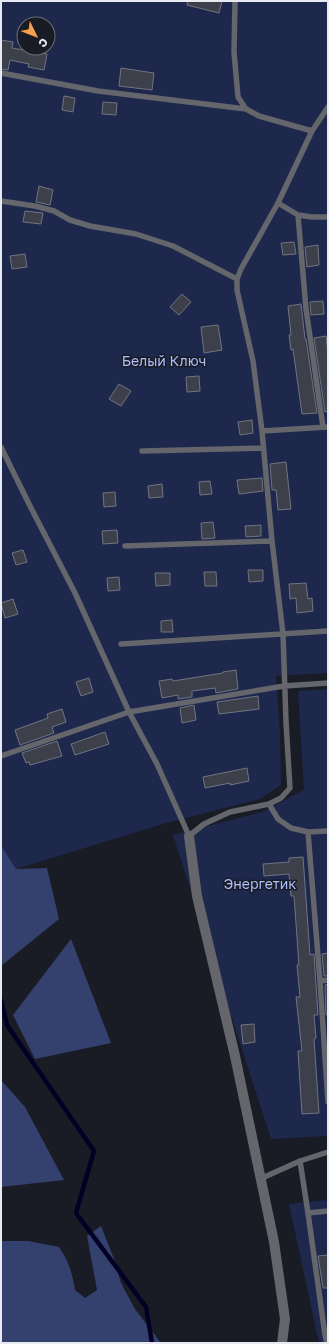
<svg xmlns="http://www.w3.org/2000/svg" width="329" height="1344" font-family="'Golos Text',sans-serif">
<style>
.green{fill:#1e274c;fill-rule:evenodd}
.forest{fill:#34406d}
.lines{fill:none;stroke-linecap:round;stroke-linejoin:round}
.stream{stroke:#020024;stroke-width:4.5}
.building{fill:#3d404b;stroke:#717581}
.lane{stroke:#64666b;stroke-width:5.5}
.street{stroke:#64666b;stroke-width:10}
.labels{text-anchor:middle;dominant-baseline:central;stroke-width:3;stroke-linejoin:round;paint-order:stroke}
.park-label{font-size:14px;fill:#adbefa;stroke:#191c25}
</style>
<rect width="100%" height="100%" fill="#191c25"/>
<path class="green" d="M1 1H328V673L276 676 280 733 281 785 260 799 163 824 16 869 1 845ZM24 24H48V48H24Z
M328 689V1136L271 1139 173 835 262 812 304 790 298 691Z
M328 1200V1343H319L289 1204Z"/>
<path class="forest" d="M1 845 16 869 47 868 59 919 1 966Z
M71 939 111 1043 35 1059 13 1015Z
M1 1080 25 1107 64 1180 1 1187Z
M101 1226 114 1259 121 1283 135 1309 161 1343H1V1241H28L59 1247C69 1262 72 1272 75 1290L85 1298 97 1290 87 1236Z"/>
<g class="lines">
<path class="stream" d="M1 1000 7 1025 94 1151 76 1213 146 1307 152 1343"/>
</g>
<path class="building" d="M188 1H222L219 13 187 5Z
M1 40 13 42 12 48 47 54 44 70 28 67 29 64 10 60 8 70 1 69Z
M121 68 154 73 152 90 119 86Z
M64 96 75 98 73 112 62 110Z
M103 102 117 103 116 115 102 114Z
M39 186 53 190 50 205 36 202Z
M25 211 43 213 41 224 23 222Z
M294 242 296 254 283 255 281 243Z
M318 245 319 265 307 267 305 247Z
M25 254 27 267 12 269 10 256Z
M182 294 191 302 179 315 170 307Z
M323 301 324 314 311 315 310 302Z
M301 304 305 339H306L317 413 302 414 293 349 291 350 289 335H291L288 306Z
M218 325 222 350 204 353 201 327Z
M326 336 328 354V411L325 412 314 338Z
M199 376 200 391 187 392 186 377Z
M119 384 131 391 121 406 109 399Z
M252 420 253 433 240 435 238 422Z
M286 462 291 509 278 510 276 490H272L270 464Z
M262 478 263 491 239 494 237 480Z
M210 481 212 494 200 495 199 482Z
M162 484 163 497 149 498 148 486Z
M115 492 116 506 104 507 103 493Z
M213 522 215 538 202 539 201 523Z
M261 525V536L246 537 245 526Z
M117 530 118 543 103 544 102 531Z
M23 550 27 562 16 565 12 553Z
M248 570H263V581L249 582Z
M204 572H216L217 586H205Z
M155 573H170V585L156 586Z
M119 577 120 590 108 591 107 578Z
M306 583 308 599 312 598 313 611 297 613 296 598 290 599 289 584Z
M13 599 18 614 5 618 1 603Z
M172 620 173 632H161V621Z
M236 670 238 689 216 693 215 688 192 691V697L178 699V695L162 698 159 681 172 679 173 681 223 673V672Z
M89 678 93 692 81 696 76 682Z
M258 696 259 709 219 714 217 702Z
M194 705 196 720 182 723 180 708Z
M62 709 66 722 52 727 54 733 20 745 15 730 48 718 47 714Z
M105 732 109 744 75 755 71 744Z
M57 741 62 756 30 765 29 762 26 763 22 753Z
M247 768 249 781 230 785V783L205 788 203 777Z
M303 857 310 955 314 954 318 1015H314L316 1038 314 1039 319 1113 302 1114 298 1051H302L296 997H300L297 965H299L294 896H291L289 874 264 876 263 864 289 862V858Z
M328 953V976H324L322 954Z
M328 984V1015H326L325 985Z
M254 1024 255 1042 243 1044 241 1025Z
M328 1255V1288H323L318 1256Z"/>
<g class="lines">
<path class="lane" d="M235 1 234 52 238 97 246 109
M1 73 98 91 246 109 259 116 312 131
M1 201 35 206 54 211 70 220 90 226 136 234 173 246 237 279
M278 203 298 215 312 217H328
M298 215 306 309 323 427
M262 431 328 427
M1 447 30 506 75 593 129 712 157 764 189 836 204 824 230 812 269 804 281 798 290 788 286 722 283 634 272 541 262 431 253 361 237 290V279L241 269 278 203 312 131 328 107
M142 451 263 448
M125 546 272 541
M121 644 328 631
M1 756 129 712 284 686 328 683
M269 804 278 819 291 828 308 832 328 831
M308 832 320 981
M328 980 320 981 328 1102
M300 1161 308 1213 328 1211
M260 1179 300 1161 328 1152
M308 1213 325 1335
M327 1343 325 1335H328"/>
<path class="street" d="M189 836 197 896 235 1056 274 1242 285 1319 282 1343"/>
</g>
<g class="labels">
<g class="park-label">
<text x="164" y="360">Белый Ключ</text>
<text x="260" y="883">Энергетик</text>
</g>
</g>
<rect width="329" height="1344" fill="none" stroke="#e8eaf1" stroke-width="4"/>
<g transform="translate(36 36) rotate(133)"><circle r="19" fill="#191c25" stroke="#6c6e77"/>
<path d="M0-3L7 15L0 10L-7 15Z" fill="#f8a04b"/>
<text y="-6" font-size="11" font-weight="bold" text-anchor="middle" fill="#e8eaf1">С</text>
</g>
</svg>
